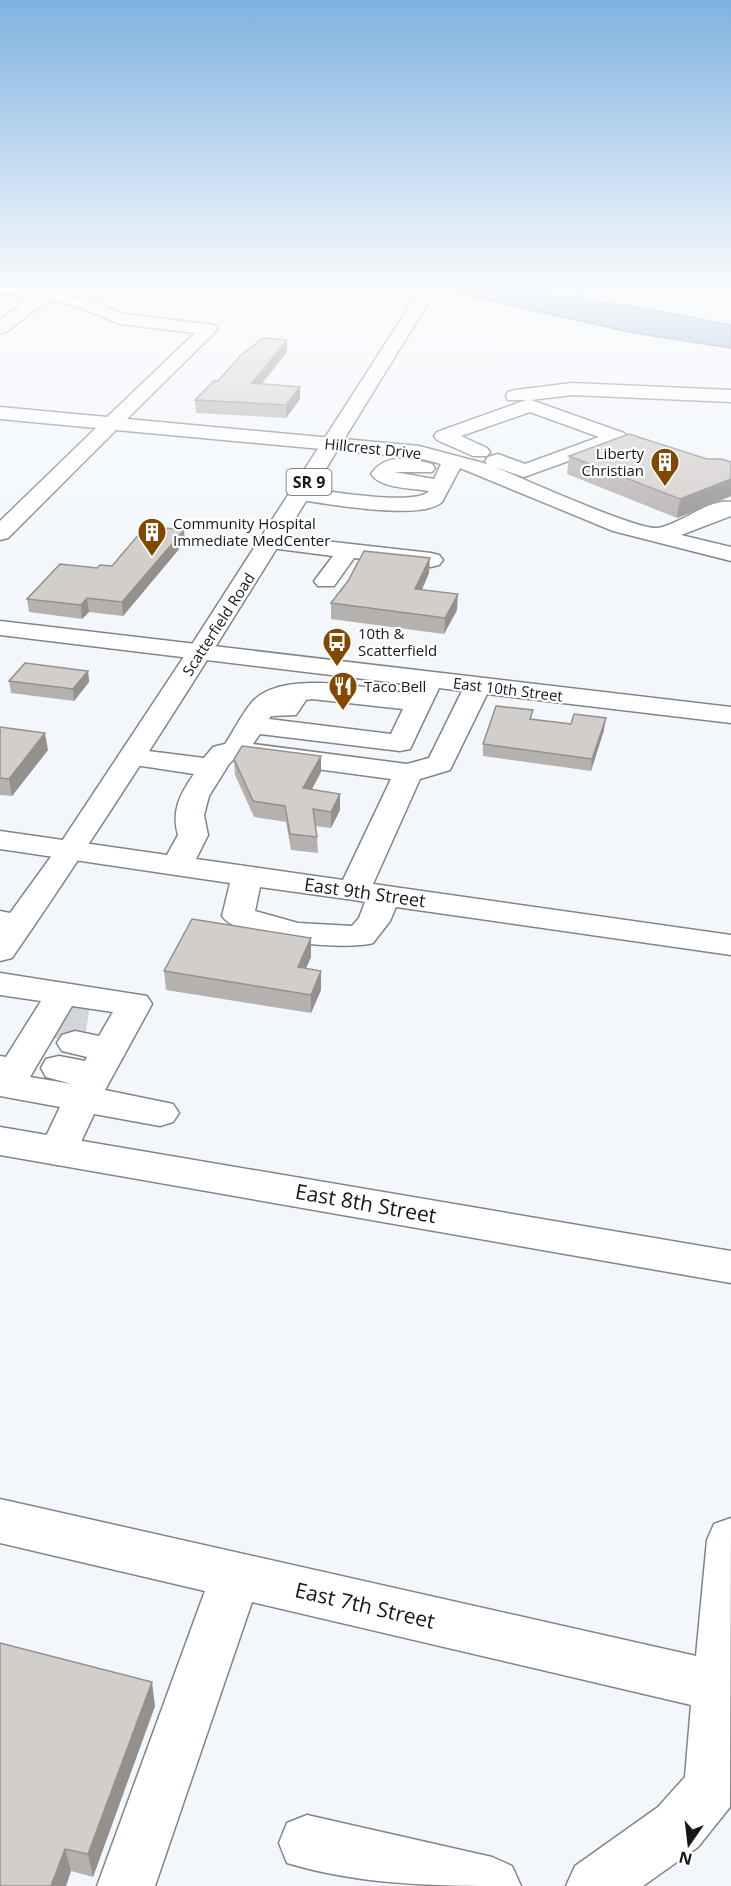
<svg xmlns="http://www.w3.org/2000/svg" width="731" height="1886" font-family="'Open Sans',sans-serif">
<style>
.water{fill:#82afd3;stroke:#62819b;stroke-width:1.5}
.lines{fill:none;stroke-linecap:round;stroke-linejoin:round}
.minor-tunnel{stroke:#d2d5d9;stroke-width:39;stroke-dasharray:39 20;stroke-linecap:butt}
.minor-casing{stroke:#818588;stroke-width:3}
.major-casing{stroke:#818588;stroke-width:3}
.minor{fill:#fff;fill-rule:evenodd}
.major{fill:#fff;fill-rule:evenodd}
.wall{fill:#b5b1af}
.shaded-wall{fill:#93908e}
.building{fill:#d2cecb;stroke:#93908e;stroke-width:1.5}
.labels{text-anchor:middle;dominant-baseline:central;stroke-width:4.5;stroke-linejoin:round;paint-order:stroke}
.far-street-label{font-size:15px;fill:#161718;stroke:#fff}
.far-poi-label{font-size:15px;fill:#161718;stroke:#fff;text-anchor:start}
.shield{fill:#fff;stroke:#5c5d5d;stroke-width:1.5}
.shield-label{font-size:16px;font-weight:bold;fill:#161718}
.street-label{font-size:18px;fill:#161718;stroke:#fff}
.near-street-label{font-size:21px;fill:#161718;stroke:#fff}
</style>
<rect width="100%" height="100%" fill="#f3f7fb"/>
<path class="water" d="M442 290H536L573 297 579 295 576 290H586L589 295 586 301 632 306 731 325V348L634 333Z"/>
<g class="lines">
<path class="minor-tunnel" d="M57 1019 87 1024"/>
<g class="minor-casing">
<path id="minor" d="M0 290H59L57 293 84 298 123 314 214 325 217 329 214 333 127 419 419 446 487 464 485 461 488 457 498 454 525 464 599 437 530 412 461 436 487 448 490 452 487 456H473L437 440 434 436 437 432 526 400H508L506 396 508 392 515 390 572 383 731 390V402L572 395 531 400 624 433 627 437 624 441 524 477 495 467C521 478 638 531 658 528 679 525 710 498 731 502V516L681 535 731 547V561L613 531 460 468 442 502C422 521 329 504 301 500L293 499 290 494 293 489 301 488C324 490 416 507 429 491 412 488 381 489 371 474 385 453 410 458 432 464L435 468 432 472H394L434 479 441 464 419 458 116 430 8 538 0 540V521L96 428 0 419V407L107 417 195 333 120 324 74 305 47 301 6 332 0 333V320L29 298 0 293Z
M271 535 431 553 439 555 443 560 439 565 431 567 354 558 334 586H318L314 581 333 556 263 547 260 542 263 537Z
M0 621 731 707V723L487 694 450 770 420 779 373 884 731 935V955L396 907 390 921 373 943C343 951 239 941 222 916L230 883 0 849V831L167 855 178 835C171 811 180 794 194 774L122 763 118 757 122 751 132 749 204 758 213 747 225 744C234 731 242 713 253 701 283 669 370 688 410 694L414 685 0 635ZM439 688 462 691 429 758 407 764 253 744 260 734 400 751 410 749ZM312 699 403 709 391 734 269 719 271 716 296 715 306 700ZM235 758 391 779 343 880 196 859 208 835 204 815 209 796 229 764ZM260 887 354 900 365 902 359 918 352 926 298 923 255 911Z
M0 911 30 917 35 924 30 931 19 934 0 931Z
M0 973 147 996 152 1004 105 1090 173 1104 179 1113 173 1122 160 1126 94 1114 72 1161 58 1165 44 1161 39 1151 60 1107 0 1096V1056L6 1057 41 1001 0 995ZM72 1006 113 1012 99 1036 75 1031 62 1035 57 1043 62 1051 87 1057 85 1061 59 1056 46 1059 41 1068 46 1077 72 1084 30 1077Z
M0 1499 696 1656 707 1540 714 1524 731 1518 730 1807 698 1847 643 1886H566L575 1866 658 1807 685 1777 691 1705 252 1602 155 1886H97L205 1591 0 1543Z
M307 1815 492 1857 512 1866 521 1886C441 1886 363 1886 287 1863L279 1843 287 1823Z"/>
</g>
<g class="major-casing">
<path id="major" d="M420 290H436C297 515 161 741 12 958L0 961V927L58 847 187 652Z
M0 1127 731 1251V1283L0 1155Z"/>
</g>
<use href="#minor" class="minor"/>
<use href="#major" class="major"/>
</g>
<path class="wall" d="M287 340V352L262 384 300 399 286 418 196 413 195 400 218 381Z
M569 456 707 459 731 462V496L677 518 567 474Z
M185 542 123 616 89 612 82 619 29 612 27 599 97 568 112 566Z
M429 573 422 590 457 610 444 634 331 619V603Z
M88 671 89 682 74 701 11 693 9 681Z
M533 719 604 730 591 771 483 756V744Z
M0 727 48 750 12 796 0 795Z
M321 756V772L311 790 340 810 331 828 315 826 317 837 318 853 291 850 286 822 254 817 235 775 234 759Z
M311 938V957L306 968 321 990 311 1013 166 990 164 971Z
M155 1706 93 1877 71 1871 66 1886H0Z"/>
<path class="shaded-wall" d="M287 340V352L252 395V383Z
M300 387V399L286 418V405Z
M731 479V496L677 518 680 499Z
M184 530 185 542 123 616 122 602Z
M430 558 429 573 415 605V589Z
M458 594 457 610 444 634 445 618Z
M87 598 89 612 82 619 81 605Z
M88 671 89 682 74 701 73 689Z
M606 718 604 730 591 771 592 759Z
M45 733 48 750 12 796 9 779Z
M321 756V772L304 804 303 788Z
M340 794V810L331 828V812Z
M311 938V957L298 986V967Z
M321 971V990L311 1013V995Z
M152 1682 155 1706 93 1877 88 1854Z
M65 1849 71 1871 66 1886H51Z"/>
<path class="building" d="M263 338 287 340 252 383 300 387 286 405 195 400 214 381H218L240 356Z
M629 434 707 459H722L731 462V479L680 499 569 456Z
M146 526 184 530 122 602 87 598 81 605 27 599 60 564 97 568 100 565 112 566Z
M364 551 430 558 415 589 458 594 445 618 331 603 348 581Z
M25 663 88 671 73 689 9 681Z
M496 706 533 710 530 719 571 724 574 714 606 718 592 759 483 744Z
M0 727 45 733 9 779 0 778Z
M242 746 321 756 303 788 340 794 331 812 313 809 317 837 290 834 285 806 253 801 234 759Z
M192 919 311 938 298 967 321 971 311 995 164 971Z
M0 1643 152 1682 88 1854 65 1849 51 1886H0Z"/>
<linearGradient id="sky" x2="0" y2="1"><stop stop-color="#7fb2e0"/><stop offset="0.52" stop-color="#fafbfd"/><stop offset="1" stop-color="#fafbfd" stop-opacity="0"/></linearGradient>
<rect width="731" height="554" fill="url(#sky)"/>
<defs>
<g id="building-pin" transform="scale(1.5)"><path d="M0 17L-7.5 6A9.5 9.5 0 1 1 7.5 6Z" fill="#834800" stroke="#fff"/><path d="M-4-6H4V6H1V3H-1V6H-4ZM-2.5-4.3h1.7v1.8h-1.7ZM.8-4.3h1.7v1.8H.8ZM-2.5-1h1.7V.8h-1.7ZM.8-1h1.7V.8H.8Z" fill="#fff"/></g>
<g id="bus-pin" transform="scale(1.5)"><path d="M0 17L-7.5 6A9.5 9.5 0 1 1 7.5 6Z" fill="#834800" stroke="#fff"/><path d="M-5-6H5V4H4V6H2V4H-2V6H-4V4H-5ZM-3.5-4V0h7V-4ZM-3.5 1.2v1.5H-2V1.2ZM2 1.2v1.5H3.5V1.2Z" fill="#fff"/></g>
<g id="restaurant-pin" transform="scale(1.5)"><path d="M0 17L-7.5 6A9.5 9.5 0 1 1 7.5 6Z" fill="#834800" stroke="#fff"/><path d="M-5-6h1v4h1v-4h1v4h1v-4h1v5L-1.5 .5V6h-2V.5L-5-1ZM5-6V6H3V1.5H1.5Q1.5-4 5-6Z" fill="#fff"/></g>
</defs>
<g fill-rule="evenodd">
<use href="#building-pin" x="665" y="462"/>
<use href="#building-pin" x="152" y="532"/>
<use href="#bus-pin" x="337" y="642"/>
<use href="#restaurant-pin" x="343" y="686"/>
</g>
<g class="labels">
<g class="far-street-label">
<text transform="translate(373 448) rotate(6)">Hillcrest Drive</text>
<text transform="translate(218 624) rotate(-57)">Scatterfield Road</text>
<text transform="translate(508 689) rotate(7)">East 10th Street</text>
</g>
<g class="far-poi-label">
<text x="644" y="453" text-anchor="end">Liberty<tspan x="644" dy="17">Christian</tspan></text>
<text x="173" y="523">Community Hospital<tspan x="173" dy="17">Immediate MedCenter</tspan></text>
<text x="358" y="633">10th &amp;<tspan x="358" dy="17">Scatterfield</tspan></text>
<text x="364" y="686">Taco Bell</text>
</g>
<rect class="shield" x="286.5" y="469" width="45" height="26" rx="4.5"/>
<g class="shield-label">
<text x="309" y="482">SR 9</text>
</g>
<g class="street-label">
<text transform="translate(365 892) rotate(8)">East 9th Street</text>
</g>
<g class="near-street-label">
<text transform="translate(366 1203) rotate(10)">East 8th Street</text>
<text transform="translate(365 1605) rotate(13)">East 7th Street</text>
</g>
</g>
<g transform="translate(689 1844) rotate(194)" stroke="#ffffff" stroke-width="4.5" paint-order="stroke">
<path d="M0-4.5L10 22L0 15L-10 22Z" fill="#161718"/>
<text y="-9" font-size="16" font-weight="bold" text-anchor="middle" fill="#161718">N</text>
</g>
</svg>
